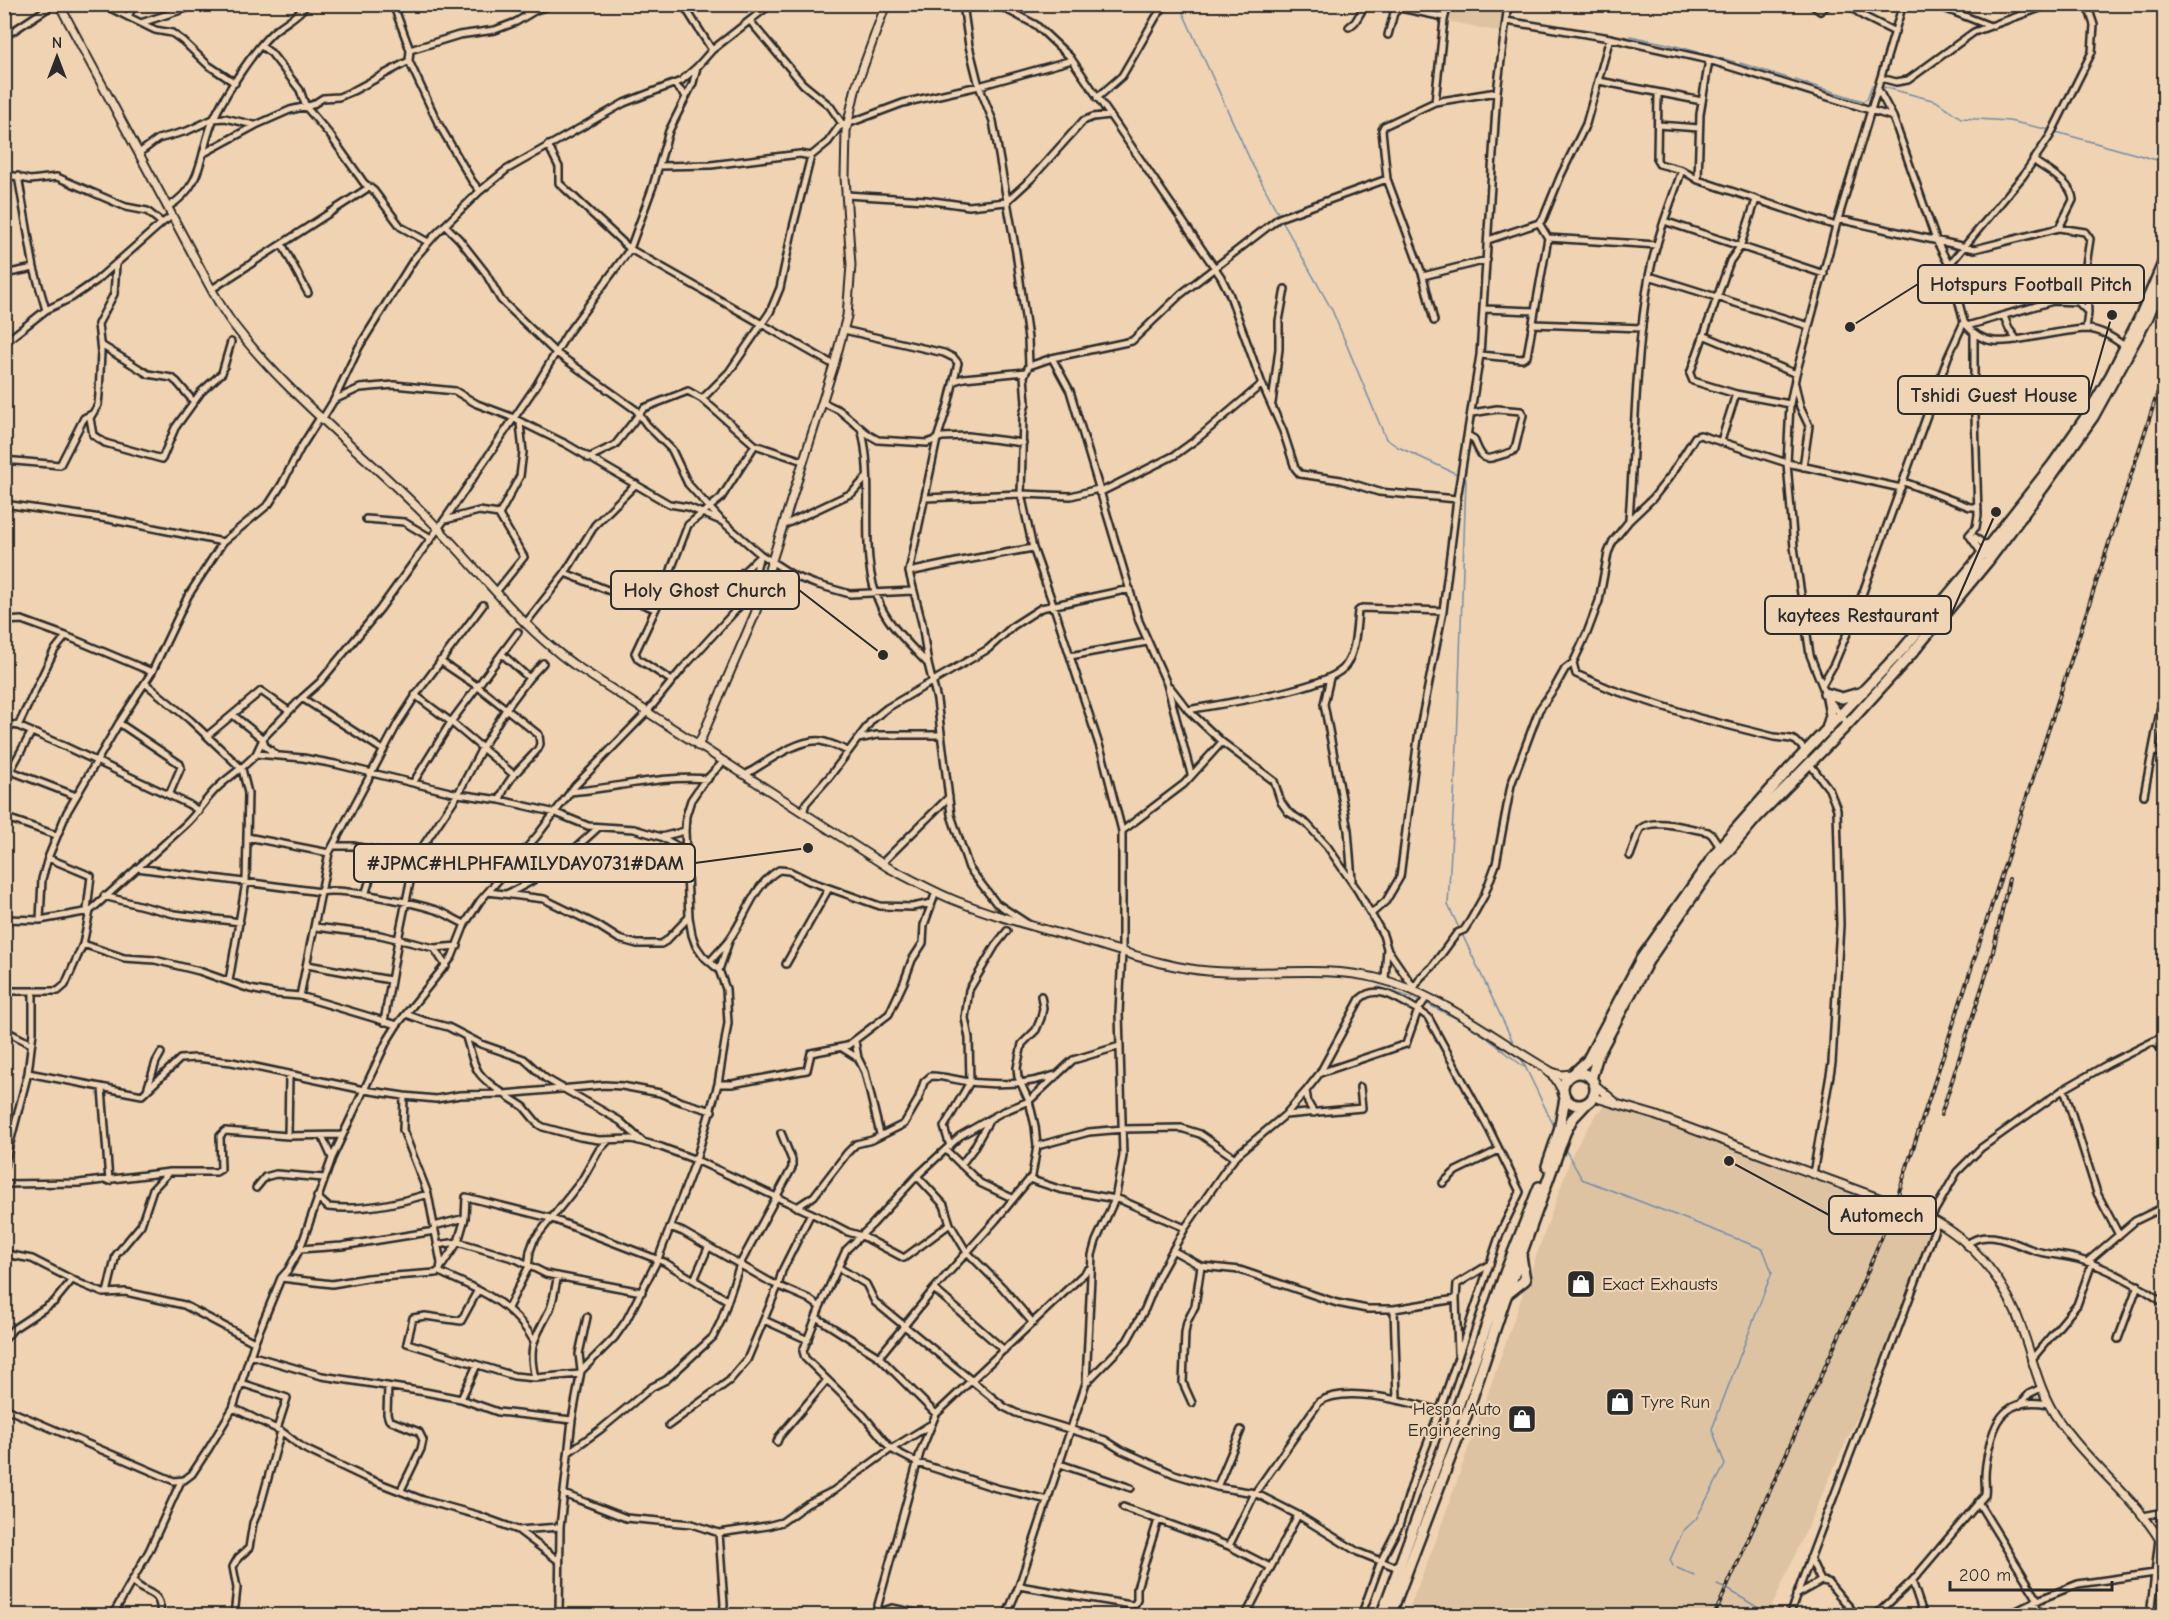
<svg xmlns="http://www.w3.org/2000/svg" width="2169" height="1620" font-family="'Comic Neue',sans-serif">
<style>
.built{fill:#dec3a3}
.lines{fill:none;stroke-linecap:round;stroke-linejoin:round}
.stream{stroke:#728da8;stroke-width:1.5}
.minor-casing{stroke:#2b2b2b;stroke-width:10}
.tertiary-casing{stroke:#2b2b2b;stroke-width:11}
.trunk-casing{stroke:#2b2b2b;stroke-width:14}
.minor{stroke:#efd4b6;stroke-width:5}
.tertiary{stroke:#efd4b6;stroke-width:7}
.trunk{stroke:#efd4b6;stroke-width:9}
.rail-casing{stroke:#2b2b2b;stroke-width:4}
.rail{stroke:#efd4b6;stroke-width:1.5;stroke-dasharray:4.5;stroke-linecap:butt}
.labels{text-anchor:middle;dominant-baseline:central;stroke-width:4.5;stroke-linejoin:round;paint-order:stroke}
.poi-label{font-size:18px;fill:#2b2b2b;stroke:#efd4b6;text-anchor:start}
.leader{fill:none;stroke:#2b2b2b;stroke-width:2}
.callout-dot{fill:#2b2b2b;stroke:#efd4b6;stroke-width:2}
.callout{fill:#efd4b6;stroke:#2b2b2b;stroke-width:2}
.callout-label{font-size:20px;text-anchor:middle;font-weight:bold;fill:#2b2b2b}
</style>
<rect width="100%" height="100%" fill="#efd3b2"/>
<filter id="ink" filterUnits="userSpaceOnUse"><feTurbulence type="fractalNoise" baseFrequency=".0167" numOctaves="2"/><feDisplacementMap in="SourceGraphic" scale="12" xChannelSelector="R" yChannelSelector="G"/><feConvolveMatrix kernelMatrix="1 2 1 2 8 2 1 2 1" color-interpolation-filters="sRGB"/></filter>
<g filter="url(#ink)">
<path class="built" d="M1448 5H1508L1505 33 1444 20Z
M1614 1106 1636 1111 1864 1195 1934 1225 1894 1335 1768 1615 1406 1616 1435 1543 1573 1152 1596 1115 1603 1107Z"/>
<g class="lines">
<path class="stream" d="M1179 4 1252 164 1279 215
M1630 36 1668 44 1735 62
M1740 63 1791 79
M1795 80 1863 101 1867 99 1872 85
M1883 87 1936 101 1961 118 2009 121 2050 130
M2056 132 2164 162
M1281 219 1332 310 1386 439 1398 447 1459 475
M1460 930 1448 905 1457 744 1466 479 1463 477
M1462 934 1515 1046
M1379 987 1421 1001
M1425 1003 1472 1026 1524 1067
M1520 1056 1553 1124
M1566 1151 1582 1179 1763 1249 1772 1272 1712 1429 1725 1465 1696 1519 1683 1531 1670 1560 1673 1566
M1677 1568 1695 1576
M1717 1585 1724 1588
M1729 1590 1765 1612 1766 1616"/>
<g class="minor-casing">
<path id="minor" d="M102 4 155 30 172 33 183 41 208 65 235 83
M393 4 410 50
M520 4 528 15
M683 4 712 50
M963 4 969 46 979 86 993 121 1016 252 1028 339 1029 366 1024 376 1026 403 1023 415 1021 494 1033 548 1053 604 1103 757 1122 831V952L1119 1013 1123 1156 1115 1199 1096 1241 1092 1255 1086 1383 1019 1586 1006 1616
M996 4 1036 25 1070 57 1221 277 1229 293 1262 384 1283 431 1295 468 1300 474 1341 480 1379 492 1457 499
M1811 4 1820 11 1829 4
M1848 4 1863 16 1895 32
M1934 4 1990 26
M128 17 134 4
M750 21 803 84 830 106 843 125
M1506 21 1610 38 1709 60 1893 117
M141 23 199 4
M1349 27 1355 22 1366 4
M1388 35 1394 13 1400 8 1444 17
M4 37 54 4
M261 46 271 53 300 90 306 107 330 135 364 183 374 191 401 227 428 242
M1881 78 1896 82 1908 80 1974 32 2051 4
M1599 81 1702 101
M674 84 686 96
M1658 93 1657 160 1659 164 1682 170 1698 180 1836 226
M1097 98 1122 76 1156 17 1166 4
M1435 102 1444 20 1448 4
M1658 125 1699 128
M548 145 559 167V183L630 249 834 365
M139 153 158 139 187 131 213 119 225 118 254 125
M204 153 256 125 290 110 312 105 323 98 339 97 353 91 409 61
M2033 160C2046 170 2072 182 2073 200L2059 228
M659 166 711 165 800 154 811 156
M18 176 34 268 46 310
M4 178 14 176 30 180 57 177 126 207 147 211 162 223
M1698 180 1700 114 1709 60
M480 191 472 181 438 123 409 61 410 50 459 35 495 30 516 22 536 10 553 4
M846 195 926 200 969 206 1006 202 1031 179 1083 121 1093 117 1110 115
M1756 200 1740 247 1730 261 1690 374 1693 381 1736 394 1790 404
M168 207C208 183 198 147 217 112 228 90 254 50 272 33 283 23 298 17 307 4
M1838 219 1975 249 2059 228 2085 232 2090 239 2086 265 2088 313 2086 329
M1664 221 1824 274
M445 225 459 239 485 272 501 300 555 352 636 410 647 425 672 450 688 484 720 519
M1548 238 1657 245
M1488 240 1539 223 1543 219 1561 175 1586 124 1610 38
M282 244 308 293
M116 265 114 294 98 324 101 352 99 394 98 405 90 418 93 435 105 443 162 459 175 428 201 392 222 373 231 342
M1949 265 2023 176 2050 136 2092 52 2094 25 2087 4
M4 274 34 268
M1423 276 1487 260
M1649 276 1809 326
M212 289 368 188
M1484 309 1535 311
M2004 316 2009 329 2017 340
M1434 321 1423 276 1387 179 1382 130 1384 126 1435 102 1497 92
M1964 322C1984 350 2009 341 2038 336 2054 333 2070 330 2086 329 2101 329 2113 338 2126 347
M1533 324 1642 328
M1967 326 2053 301 2078 302 2087 311
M844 330 944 353 954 358 958 363 948 405 937 439 909 572 922 623 928 664
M1974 334V383L1978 515 1976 527 1969 535 1983 555
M1703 335 1796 374
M4 343 46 310 71 298 96 281 162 223 172 216
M101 345 148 374 172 378 177 382 194 402
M1480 355 1522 359 1527 356 1548 238 1539 223
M1052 358 1132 341 1181 294 1279 218 1387 179
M1029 366 1052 358 1070 391 1139 621 1167 684 1191 774
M954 381 964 378 1026 372
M1795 384 1800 407 1809 426 1803 467
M334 400 360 388 394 385 455 391 477 404 509 416 566 444 669 504 688 507 723 522 760 554 794 576 815 584 850 594 913 591
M822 402 839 410 869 435 878 440 927 443 942 437 968 436 1023 443
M1272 403 1279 349V321L1285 289
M323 418 334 400 359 347 414 259 435 235 480 191 506 170 624 103 681 81 697 67 712 50 771 4
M861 428C877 486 856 555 881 607 891 628 912 647 928 664L937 700 951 815 969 868 996 903 1028 924
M1469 436 1474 439C1484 466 1486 459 1512 452L1515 449 1523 415 1521 411 1497 409 1472 413
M1721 441 1736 394
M588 458 615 445 644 408 688 391 702 399
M4 460 60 465 84 418 92 414
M803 461 755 445 702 399 729 372 770 312 780 288 793 227 811 156 828 142 839 127 903 103 979 86 1072 60
M1904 482 1970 507H1978
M1099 493 1175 455 1197 439 1262 384
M925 498 1021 494 1071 496 1098 489
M4 504 108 519 223 542 269 504 282 484 300 449 321 416
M366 519 404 522 431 538
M1629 519C1635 439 1635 356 1649 276 1656 240 1670 205 1682 170
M445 520 479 511 499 514
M784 525 852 493 867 477
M1970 536 1975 537 1988 548
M909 572 966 560 1033 548
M565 573 655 609
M666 587C688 577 717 585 737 576 745 572 751 564 758 558
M496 592 524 557 499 515 520 476 523 452 520 423
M4 621 22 620 66 636 152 672
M525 624 565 573 595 525 636 484
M502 654 529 678
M1070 656 1147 642
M440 661 477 686 539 735 540 744 538 749C523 767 507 777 500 800
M1573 663 1576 674 1613 690 1699 718 1774 737 1791 739 1796 741 1806 751
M1330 678 1324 704 1348 830 1352 880
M672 681 638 659 635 653 666 587 672 567 688 525 721 498 755 445
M145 683 190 720 242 769 248 793 246 882 229 981
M1822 685 1834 664 1854 617 1948 357 1964 322 1949 265 1936 240 1893 117 1878 89
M1170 687 1188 710 1222 742 1274 781 1281 802 1288 812 1307 824 1327 846 1358 891 1383 935 1387 948 1385 980
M1825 693 1810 655 1794 547 1787 463 1790 404 1796 374 1836 226 1903 4
M415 695 451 722 513 774
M302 698 383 750
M1830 701 1848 724
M1188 710C1218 704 1332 689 1346 665 1356 650 1356 629 1358 611L1362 608 1443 611
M233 715 263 739 265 746 275 754
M4 723 18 726 64 746 188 804 199 811
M119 723 180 764 181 767 169 795
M18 726 54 651 66 636
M207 736 261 691 289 711
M858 739 877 735H941
M2154 752 2164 753
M1809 763 1829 789 1837 809 1840 925 1832 1063 1813 1174
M11 771 76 796
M745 775C764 764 798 738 821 741 830 743 839 747 848 751
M4 782 31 733
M413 783 451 722 518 632
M570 792C617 788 661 775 708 779
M2144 795 2164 691
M803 813 806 803 830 776 872 720 887 708 988 649 1013 626 1041 608 1130 589
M4 817 56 835
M1122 831 1184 784 1222 742
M247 837 329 853
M661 837 685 831
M333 846H353L415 858
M686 851 661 837 634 829 588 826 556 813 500 800 458 794 335 764 303 758 256 754 264 737 302 698 320 682 380 609 445 519 536 386 567 334 630 249 653 186 669 131 693 83 697 67
M1630 856 1640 829C1653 817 1691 829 1708 832L1712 835 1720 847
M48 858 91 876 87 910
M882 863 949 797
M137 868 321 892C341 887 414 903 436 910 446 913 455 920 465 924
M488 892 544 899 597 925 619 939 637 944H661L666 941 689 917
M506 894C543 879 570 853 599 827
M365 895 379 851
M104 896 174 914 240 922
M1372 913 1386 901 1400 877 1418 738 1443 611 1457 499 1480 355 1497 92 1508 4
M4 919 40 920 90 911
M40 920 42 879 48 858 67 812 119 723 152 672 188 596 223 542
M315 927 380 935 434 948 458 946
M83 944 124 958 155 960 199 971 250 989 276 994 300 996 397 1025
M434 948 446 966
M1388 950 1414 988
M710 962C716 954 723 948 729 940 747 916 752 886 779 870L789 871 809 881 880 906 912 907 932 903
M786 964 829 888
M307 965 390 980
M719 970 729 941
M1413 990 1421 977 1432 967 1457 933 1464 930 1470 921 1484 896 1496 864 1511 785 1539 710 1555 687 1565 669 1573 663 1587 633 1599 601 1608 553 1613 541 1629 521 1653 498 1671 475 1695 437 1700 435 1787 463 1901 488
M4 991H58L65 985 83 944 90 911 185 825C197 814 205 800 216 789 229 776 244 768 256 754
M300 996 329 853 398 723 420 689 483 605
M406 1014 425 1021 448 1027 481 1044 524 1059 545 1078 620 1121 642 1141
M384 1022 398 940 415 858 458 794 482 748 506 709 529 678 543 663
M4 1030 31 1044
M466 1037C476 1070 473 1073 504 1094L605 1085 622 1086 660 1093 682 1102 712 1111
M855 1041 858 1058 865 1072 880 1134
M2154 1041 2164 1052
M842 1048 858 1058
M28 1073 142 1095 180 1059 196 1058 232 1062 364 1090 404 1096 436 1099 460 1095 504 1094 524 1107 538 1124 543 1127 580 1137 599 1140 632 1139 661 1147 696 1160 811 1213 848 1232 862 1236 904 1258 950 1224
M1320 1073 1406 1044 1418 1010 1428 1017 1489 1129 1520 1192 1501 1231 1440 1410 1413 1481 1399 1526 1381 1561 1361 1616
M718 1084H732L807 1070 811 1053 847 1046 889 1014 904 982 912 960 923 943 924 925 936 892
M102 1088 109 1181
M2064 1089 2097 1193 2119 1235
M147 1090 156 1062 161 1053
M1306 1091 1308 1103 1314 1113
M1285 1115 1362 1108 1360 1087
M288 1136 289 1075
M322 1136 332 1158
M950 1146 944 1127 970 1082 969 1038 965 1018 969 990 995 946 1007 931
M1037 1146 1089 1132 1123 1129 1181 1128 1200 1134 1235 1158
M946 1150 980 1183 1012 1198
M2163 1151H2164
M961 1165 973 1149 990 1119
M4 1166 28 1073 33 1032V991
M917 1176 944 1205 950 1224 966 1251 1002 1287 1033 1323
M1029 1179 1059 1189 1121 1200 1185 1228
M1443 1183 1456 1171 1499 1150
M4 1184 79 1183 170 1172H216L221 1169 220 1136 225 1131 288 1136 343 1135
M256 1188 265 1177 276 1174 324 1178
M317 1197 328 1207C361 1211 395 1204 428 1194
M797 1207 814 1196 847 1153 856 1144 872 1140 904 1124 918 1100 924 1082 931 1076C944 1076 956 1080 969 1082 999 1085 1026 1085 1055 1075
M1930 1219 1957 1172 1981 1148 2064 1089 2108 1064 2164 1036
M434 1226 465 1218
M670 1227 683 1232 772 1283 809 1299 820 1307
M437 1245 458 1242 516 1259 546 1274 642 1292
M1966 1245C1987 1227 2014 1244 2036 1251 2050 1255 2064 1255 2078 1259 2109 1268 2138 1285 2164 1303
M300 1249 342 1246 435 1231
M4 1250 11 1255 32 1259 79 1283 103 1293 126 1292 184 1305 254 1342
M1174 1251 1201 1266 1240 1270 1337 1303 1367 1309H1394L1456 1299
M2087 1262 2135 1221 2164 1207
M441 1267 458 1242 465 1218 466 1197 550 1218 664 1262 727 1300
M839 1268 866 1284 875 1302 1004 1407 1016 1413 1105 1440 1121 1450 1174 1474 1217 1487 1255 1493 1298 1515 1358 1552 1398 1568
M439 1272C479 1290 511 1301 534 1341
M281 1278 332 1284 367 1278 436 1273 440 1270 441 1263 428 1194 403 1130 404 1096
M694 1280 708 1248
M934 1289 1004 1350
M478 1290 461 1321 425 1316 413 1318 407 1343 514 1376 535 1378 580 1374
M107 1293 116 1255 141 1225 153 1189 168 1173
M508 1308 528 1268 530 1251 534 1240 582 1180 599 1150 609 1140
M1394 1309 1397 1399
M816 1317 879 1357 936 1414
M764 1320 808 1340
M2118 1339 2138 1285
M4 1340 13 1329 54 1302 72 1280
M1458 1353 1456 1299 1457 1284 1490 1264
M250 1355 322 1376 425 1392 461 1399 498 1412 572 1420
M879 1357 934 1289 996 1220 1032 1176 1037 1146 1035 1126 1029 1101 1018 1077 1017 1068 1022 1044 1036 1030 1041 1018 1043 1008 1041 996
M2031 1360 2077 1305 2092 1263
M581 1371 579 1354 587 1317
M535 1378C527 1344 536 1338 550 1309 554 1299 555 1286 558 1276
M241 1383 287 1398 277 1429
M1086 1383 1127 1341 1145 1309 1159 1275 1185 1228 1226 1169 1238 1154 1285 1115 1306 1091 1320 1073 1360 999C1378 982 1400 1001 1418 1010L1427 997
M388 1386 387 1414 389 1420 419 1432 423 1440 421 1449 401 1490
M461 1399 477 1365
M1192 1403 1183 1383 1185 1333 1187 1322 1195 1306 1201 1266
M2020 1405 2029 1394 2041 1388
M4 1408 174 1481 184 1480 192 1474 209 1448 233 1408 255 1341 281 1278 288 1270 300 1249 332 1158 387 1041 397 1025 452 957 465 924 480 901 537 836 575 786 647 712 682 669 746 599 751 591 760 554
M233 1408 281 1431 303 1448 364 1477 423 1500 477 1515 518 1530 559 1561
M669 1425 729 1381 747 1360 778 1286 782 1271 811 1213
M777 1442 779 1437 827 1380
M569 1452 601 1429 652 1387 666 1380 713 1337 721 1321 740 1264 792 1168V1160L781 1133
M1060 1464 1131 1488
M1217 1487 1241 1430
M564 1494 626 1518 692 1524 719 1533 767 1526 782 1522 807 1504 833 1491 891 1449 930 1425
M1048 1500 996 1488 918 1463 891 1449 863 1415 805 1358 803 1351 820 1307 846 1250 872 1225 917 1176 960 1136 1002 1112 1029 1101 1073 1060 1120 1046
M1978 1502 2038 1600
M1123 1507 1229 1546 1255 1493 1319 1402C1349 1382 1432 1408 1465 1419
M2143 1516 2164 1512
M518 1530 560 1527
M719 1533 724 1604 723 1616
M2162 1542 2164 1484
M1229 1546 1270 1567
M1810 1558 1821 1581 1828 1582 1857 1616
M132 1580C144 1597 163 1588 160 1616
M1912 1581 1924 1616
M1019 1586 1131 1605 1135 1604 1137 1600V1588L1158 1520
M1796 1595 1821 1581
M2035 1601 2039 1616
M1248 1611 1298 1515
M112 1616 149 1551 181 1481
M234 1616 237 1588 233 1567 238 1558 249 1548 253 1523 260 1507 281 1431
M559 1616 560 1527 572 1420 581 1371 614 1338 626 1321 658 1259 696 1160 718 1084 728 1023 726 989 719 970 703 956 696 946 692 935 689 917 685 831 686 816 691 800 702 784 724 761
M868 1616 892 1608 930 1616
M875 1616 920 1453 936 1414 1090 1268
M1789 1616C1837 1484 1890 1355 1937 1223
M1875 1616 1912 1581 1985 1495C1986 1489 1985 1483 1985 1477 1985 1468 1987 1457 1989 1448 1996 1415 2010 1397 2048 1404
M2006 1616 2043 1598 2078 1584 2155 1573
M2150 1616 2159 1539"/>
</g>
<g class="tertiary-casing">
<path id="tertiary" d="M59 4 207 281C215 296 223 311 233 324 288 396 363 452 426 516 476 565 516 623 573 664L889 868C911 879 932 891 954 900 999 918 1047 930 1093 943 1131 954 1169 968 1208 971 1263 976 1322 965 1376 978 1441 994 1495 1040 1552 1072L1561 1075 1572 1074
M698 746 755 614 834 365 847 316 851 265 845 177 846 131 856 87 886 4
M1547 1071 1555 1078 1562 1090
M1594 1084 1615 1102
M1593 1097 1654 1115 1895 1204C1906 1209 1918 1213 1929 1218 1974 1240 2008 1285 2023 1332 2034 1363 2040 1394 2059 1421 2090 1466 2138 1499 2164 1547"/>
</g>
<g class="trunk-casing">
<path id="trunk" d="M1825 693 1842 698 1863 692
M1827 729 1831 715 1828 698
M1563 1089a16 16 0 1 1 32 0a16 16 0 1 1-32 0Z
M1574 1073 1587 1061 1641 959 1720 847 1790 768 1904 648 1971 568 2053 464 2088 414 2111 375 2140 317 2164 261
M1591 1079 1598 1055 1648 961 1705 878 1757 817 1848 724 1913 652 1988 561 2045 485 2093 417 2148 317 2164 278
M1547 1166 1559 1131 1565 1098
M1506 1295 1525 1280 1521 1256
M1381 1616 1455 1415 1505 1273 1539 1187
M1390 1616 1465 1419 1504 1302 1565 1133 1572 1119 1586 1104"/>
</g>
<use href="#minor" class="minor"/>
<use href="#tertiary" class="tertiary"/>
<use href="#trunk" class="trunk"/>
<g class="rail-casing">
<path id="rail" d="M1941 1115 1992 956 2009 879
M1714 1616 1866 1275 1895 1204 2164 373"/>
</g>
<use href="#rail" class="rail"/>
</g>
</g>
<defs>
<g id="shop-square" transform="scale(1.5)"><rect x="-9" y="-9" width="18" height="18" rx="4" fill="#2b2b2b" stroke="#efd4b6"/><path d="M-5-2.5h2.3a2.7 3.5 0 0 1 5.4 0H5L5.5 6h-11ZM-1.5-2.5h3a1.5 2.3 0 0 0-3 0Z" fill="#fff"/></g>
</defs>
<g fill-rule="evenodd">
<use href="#shop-square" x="1581" y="1284"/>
<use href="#shop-square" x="1620" y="1402"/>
<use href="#shop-square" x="1522" y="1419"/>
</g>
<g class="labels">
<g class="poi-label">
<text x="1602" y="1284">Exact Exhausts</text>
<text x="1641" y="1402">Tyre Run</text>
<text x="1501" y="1409" text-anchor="end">Hespa Auto<tspan x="1501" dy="21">Engineering</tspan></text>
</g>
</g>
<path class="leader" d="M1850 327L1918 284M2112 315L2089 395M883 655L799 590M1996 512L1951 615M808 848L695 863M1729 1161L1829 1215"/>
<g class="callout-dot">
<circle cx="1850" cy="327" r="6"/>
<circle cx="2112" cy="315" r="6"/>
<circle cx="883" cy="655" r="6"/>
<circle cx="1996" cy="512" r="6"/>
<circle cx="808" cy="848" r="6"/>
<circle cx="1729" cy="1161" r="6"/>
</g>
<g class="callout">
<rect x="1918" y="265" width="226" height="38" rx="6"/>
<rect x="1898" y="376" width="191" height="38" rx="6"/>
<rect x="611" y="571" width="188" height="38" rx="6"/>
<rect x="1765" y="596" width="186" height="38" rx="6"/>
<rect x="354" y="844" width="341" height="38" rx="6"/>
<rect x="1829" y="1196" width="107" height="38" rx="6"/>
</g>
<g class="callout-label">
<text x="2031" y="291">Hotspurs Football Pitch</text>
<text x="1994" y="402">Tshidi Guest House</text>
<text x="705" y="597">Holy Ghost Church</text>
<text x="1858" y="622">kaytees Restaurant</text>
<text x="525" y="870">#JPMC#HLPHFAMILYDAY0731#DAM</text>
<text x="1882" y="1222">Automech</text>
</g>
<rect width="2169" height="1620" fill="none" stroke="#efd4b6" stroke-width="24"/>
<rect x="12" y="12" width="2145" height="1596" fill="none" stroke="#2b2b2b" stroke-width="2" filter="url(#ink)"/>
<g transform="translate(57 57)" stroke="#efd4b6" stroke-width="4.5" paint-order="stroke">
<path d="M0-4.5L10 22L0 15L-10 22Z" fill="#2b2b2b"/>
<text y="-9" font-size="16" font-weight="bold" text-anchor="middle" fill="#2b2b2b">N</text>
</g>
<path d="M1950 1581v9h162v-9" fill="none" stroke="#2b2b2b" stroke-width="3"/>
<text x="1959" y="1581" font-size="18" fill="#2b2b2b" stroke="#efd4b6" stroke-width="4.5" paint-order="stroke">200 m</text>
</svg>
